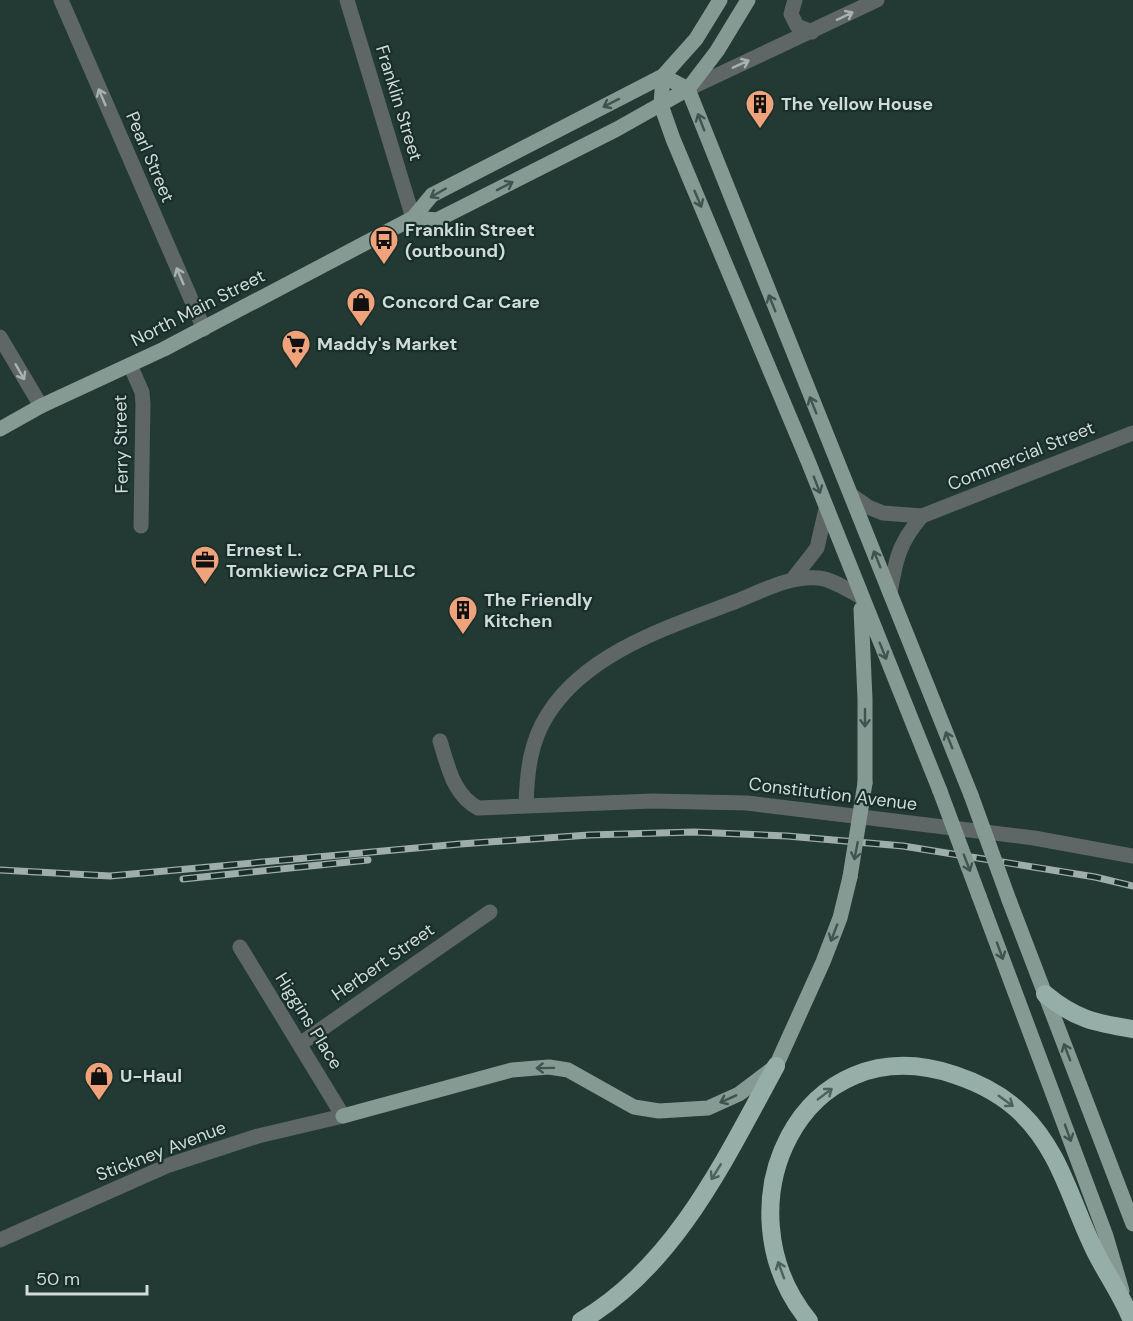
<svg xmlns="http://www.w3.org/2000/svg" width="1133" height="1321" font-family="'DM Sans',sans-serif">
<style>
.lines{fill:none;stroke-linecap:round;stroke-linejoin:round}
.minor{stroke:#5e6765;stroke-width:15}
.major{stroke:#869a94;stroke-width:15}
.highway{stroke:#95aea7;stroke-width:18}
.rail-casing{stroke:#9faeaa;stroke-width:7}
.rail{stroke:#192e2a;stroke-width:4.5;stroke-dasharray:14;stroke-linecap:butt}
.major-bridge{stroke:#869a94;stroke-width:15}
.oneway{stroke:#a7b3b0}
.oneway2{stroke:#3f544f}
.oneway3{stroke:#4b615c}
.labels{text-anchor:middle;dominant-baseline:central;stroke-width:4.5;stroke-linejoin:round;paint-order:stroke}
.street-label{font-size:18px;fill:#cfdcd8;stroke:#192e2a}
.poi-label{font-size:18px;font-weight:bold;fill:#cfdcd8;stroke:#192e2a;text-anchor:start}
</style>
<rect width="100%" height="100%" fill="#233934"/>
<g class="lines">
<path class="minor" d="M61 0 204 329
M347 0 413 218
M795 0 791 14 797 26 812 32
M688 89 877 0
M0 337 41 406
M130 365 142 392 143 404 141 526
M851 495 868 507 883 513 922 516 1133 433
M792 580 817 548 826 509
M890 593C896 558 899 543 922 516
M440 741C448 766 453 795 478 808L653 801 747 803 1034 838 1133 856
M526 805C527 772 530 742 548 714 588 651 672 626 737 601 762 591 791 575 819 578 834 580 848 590 861 597
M300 1044 490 912
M0 1240 169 1165 258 1136 343 1116 240 947"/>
<path class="major" d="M663 76 688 89 971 795
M663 76 661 105 673 139 808 461 940 791
M413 218 437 220 617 129 688 89 717 51 748 0
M0 429 41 406 164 349 413 218 432 195 663 76 696 39 720 0
M861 609 865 699V783
M979 896 1106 1236 1122 1291
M1009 900 1133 1224
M343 1116 512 1070 549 1067 568 1070 634 1107 659 1111 708 1108 739 1094 776 1066 823 962 840 918 850 877"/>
<path class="highway" d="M1045 994C1075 1019 1095 1023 1133 1029
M581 1321C676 1265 725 1159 776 1066
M809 1321C716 1208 801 1023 955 1075 979 1083 1004 1096 1022 1114 1060 1151 1071 1202 1094 1249 1106 1274 1122 1295 1132 1321"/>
<g class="rail-casing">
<path id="rail" d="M0 870 110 876 460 844 589 835 694 832 787 836 903 846 1095 877 1133 886
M183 879 368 860"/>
</g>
<use href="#rail" class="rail"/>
<path class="major-bridge" d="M940 791 979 896
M971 795 1009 900
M850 877 865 783"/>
</g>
<defs><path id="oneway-shaft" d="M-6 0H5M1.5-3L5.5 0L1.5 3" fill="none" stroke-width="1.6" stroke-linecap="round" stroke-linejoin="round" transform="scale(1.5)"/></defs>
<g class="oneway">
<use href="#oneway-shaft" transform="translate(845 16) rotate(-26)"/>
<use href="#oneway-shaft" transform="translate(741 64) rotate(-24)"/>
<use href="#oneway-shaft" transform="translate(102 97) rotate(-113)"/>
<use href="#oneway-shaft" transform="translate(180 276) rotate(-113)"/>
<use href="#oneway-shaft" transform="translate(20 372) rotate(60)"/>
</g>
<g class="oneway2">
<use href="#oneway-shaft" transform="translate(611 103) rotate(153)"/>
<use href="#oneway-shaft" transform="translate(701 122) rotate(-111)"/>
<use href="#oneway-shaft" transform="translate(505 186) rotate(-27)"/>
<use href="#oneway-shaft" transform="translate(438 193) rotate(150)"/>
<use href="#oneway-shaft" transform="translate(698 199) rotate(67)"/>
<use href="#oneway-shaft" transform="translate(772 303) rotate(-112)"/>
<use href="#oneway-shaft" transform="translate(813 405) rotate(-112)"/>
<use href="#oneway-shaft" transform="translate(817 485) rotate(69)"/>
<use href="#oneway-shaft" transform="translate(877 559) rotate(-112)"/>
<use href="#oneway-shaft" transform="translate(883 651) rotate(68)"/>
<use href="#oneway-shaft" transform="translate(865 718) rotate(90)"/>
<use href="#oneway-shaft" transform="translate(949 740) rotate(-112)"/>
<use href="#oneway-shaft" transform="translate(856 851) rotate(101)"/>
<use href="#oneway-shaft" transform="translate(967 863) rotate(69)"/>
<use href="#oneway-shaft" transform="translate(834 933) rotate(111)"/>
<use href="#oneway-shaft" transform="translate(1000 951) rotate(70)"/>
<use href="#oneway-shaft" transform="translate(1067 1052) rotate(-111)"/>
<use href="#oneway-shaft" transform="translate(545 1068) rotate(179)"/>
<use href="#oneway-shaft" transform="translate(728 1099) rotate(156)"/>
<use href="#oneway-shaft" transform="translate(1068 1133) rotate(70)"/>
</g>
<g class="oneway3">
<use href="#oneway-shaft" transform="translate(825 1094) rotate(-37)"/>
<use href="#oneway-shaft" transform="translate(1006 1101) rotate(36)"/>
<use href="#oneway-shaft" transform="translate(716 1172) rotate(122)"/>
<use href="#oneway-shaft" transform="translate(781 1270) rotate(-110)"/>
</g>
<defs>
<g id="building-pin" transform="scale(1.5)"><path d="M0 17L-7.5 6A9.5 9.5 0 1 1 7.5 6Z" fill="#f0a27a" stroke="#192e2a"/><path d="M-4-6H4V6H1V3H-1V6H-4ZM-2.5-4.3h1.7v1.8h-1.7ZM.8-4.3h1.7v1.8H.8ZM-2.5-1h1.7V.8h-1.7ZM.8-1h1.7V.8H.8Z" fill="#111"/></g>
<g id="bus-pin" transform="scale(1.5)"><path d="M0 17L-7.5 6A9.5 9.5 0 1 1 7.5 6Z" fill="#f0a27a" stroke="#192e2a"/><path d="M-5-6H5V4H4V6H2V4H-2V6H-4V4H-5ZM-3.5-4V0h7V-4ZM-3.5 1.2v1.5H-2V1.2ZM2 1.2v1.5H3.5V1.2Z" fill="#111"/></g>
<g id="shop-pin" transform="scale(1.5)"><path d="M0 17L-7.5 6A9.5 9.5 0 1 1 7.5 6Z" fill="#f0a27a" stroke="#192e2a"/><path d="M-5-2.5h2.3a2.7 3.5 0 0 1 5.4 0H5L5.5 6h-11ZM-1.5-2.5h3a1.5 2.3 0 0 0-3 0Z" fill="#111"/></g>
<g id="supermarket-pin" transform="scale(1.5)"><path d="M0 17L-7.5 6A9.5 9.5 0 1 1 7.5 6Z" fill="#f0a27a" stroke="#192e2a"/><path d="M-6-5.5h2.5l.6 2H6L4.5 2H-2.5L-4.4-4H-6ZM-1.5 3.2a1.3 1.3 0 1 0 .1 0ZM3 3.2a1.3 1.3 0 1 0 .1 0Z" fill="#111"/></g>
<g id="office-pin" transform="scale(1.5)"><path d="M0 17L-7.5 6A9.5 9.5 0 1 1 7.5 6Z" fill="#f0a27a" stroke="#192e2a"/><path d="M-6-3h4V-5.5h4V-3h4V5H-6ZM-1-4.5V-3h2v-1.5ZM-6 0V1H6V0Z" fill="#111"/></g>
</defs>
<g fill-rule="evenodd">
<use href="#building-pin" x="760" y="104"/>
<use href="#bus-pin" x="384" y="240"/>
<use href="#shop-pin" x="361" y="302"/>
<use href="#supermarket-pin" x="296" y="344"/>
<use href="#office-pin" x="205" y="560"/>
<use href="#building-pin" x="463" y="610"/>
<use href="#shop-pin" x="99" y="1076"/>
</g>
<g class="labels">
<g class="street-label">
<text transform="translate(399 103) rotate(73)">Franklin Street</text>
<text transform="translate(150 157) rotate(67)">Pearl Street</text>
<text transform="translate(198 308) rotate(-27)">North Main Street</text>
<text transform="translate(121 444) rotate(-91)">Ferry Street</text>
<text transform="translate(1021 456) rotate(-22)">Commercial Street</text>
<text transform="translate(833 794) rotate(7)">Constitution Avenue</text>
<text transform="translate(383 962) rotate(-35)">Herbert Street</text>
<text transform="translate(309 1021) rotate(58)">Higgins Place</text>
<text transform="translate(161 1151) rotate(-21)">Stickney Avenue</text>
</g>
<g class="poi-label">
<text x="781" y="104">The Yellow House</text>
<text x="405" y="230">Franklin Street<tspan x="405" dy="21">(outbound)</tspan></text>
<text x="382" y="302">Concord Car Care</text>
<text x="317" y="344">Maddy's Market</text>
<text x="226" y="550">Ernest L.<tspan x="226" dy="21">Tomkiewicz CPA PLLC</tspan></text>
<text x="484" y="600">The Friendly<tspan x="484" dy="21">Kitchen</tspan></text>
<text x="120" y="1076">U-Haul</text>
</g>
</g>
<path d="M27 1285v9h120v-9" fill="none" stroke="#cfdcd8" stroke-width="3"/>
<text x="36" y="1285" font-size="18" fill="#cfdcd8" stroke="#192e2a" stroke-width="4.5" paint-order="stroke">50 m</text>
</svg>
